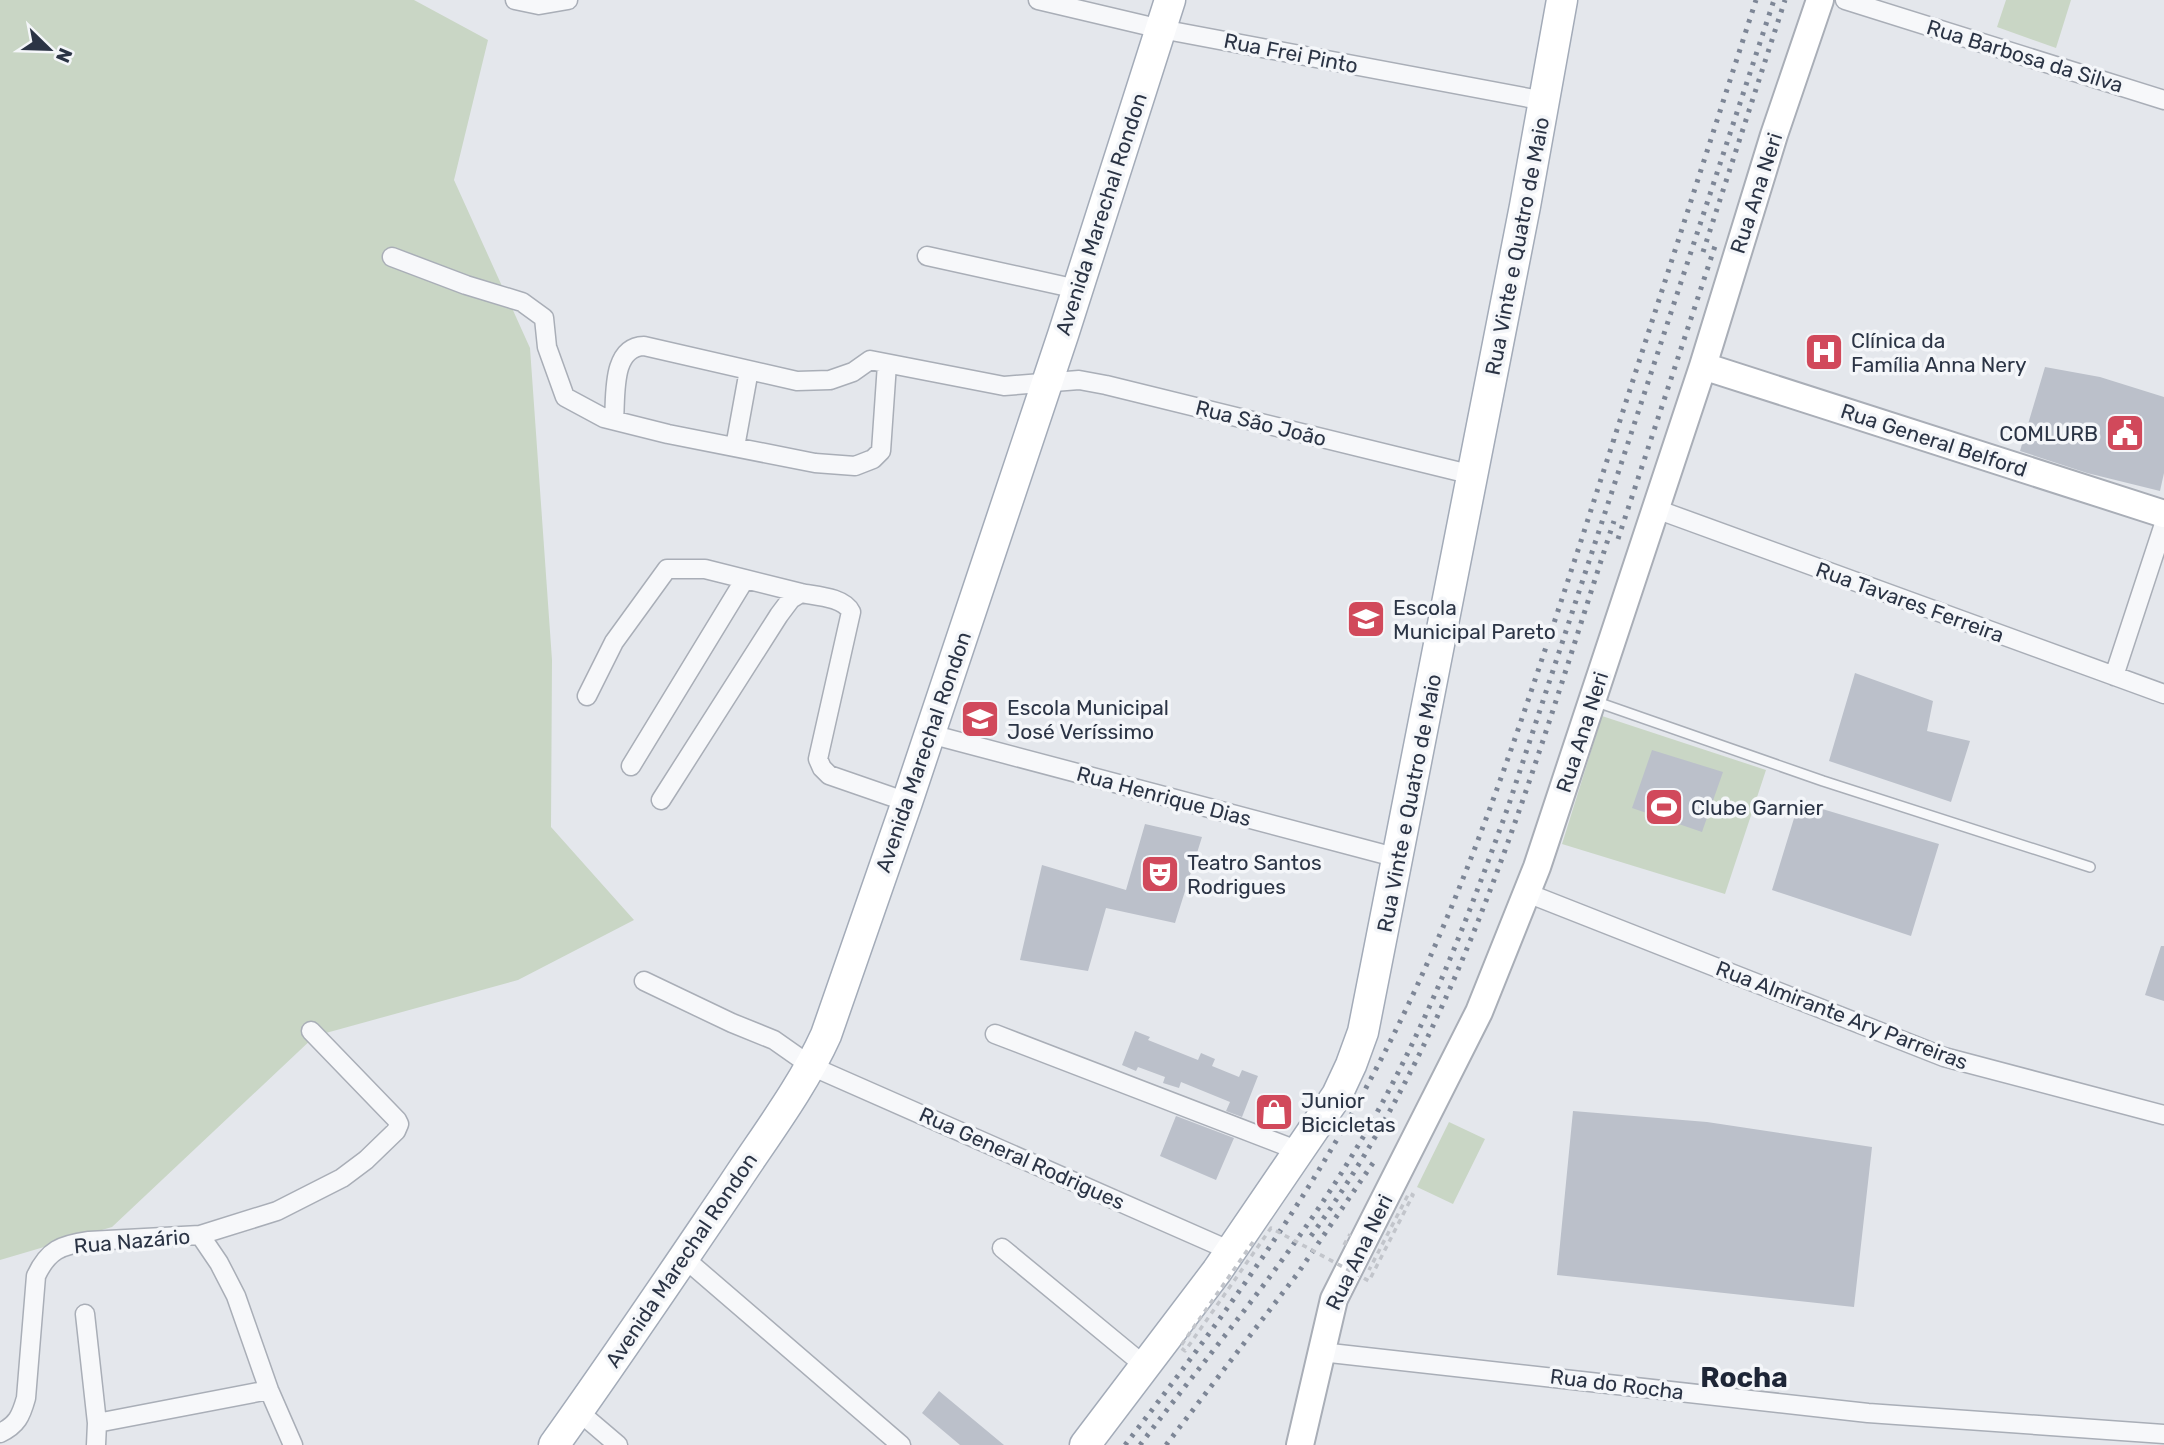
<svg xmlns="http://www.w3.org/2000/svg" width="2164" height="1445" font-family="Rubik,sans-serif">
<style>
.green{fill:#c9d6c5}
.building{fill:#bbc0ca}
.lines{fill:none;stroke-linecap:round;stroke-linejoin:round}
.service-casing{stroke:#a9aeb7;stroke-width:12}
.minor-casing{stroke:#a9aeb7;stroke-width:21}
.secondary-casing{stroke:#a9aeb7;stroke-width:30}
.primary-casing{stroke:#a3abb8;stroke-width:33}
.service{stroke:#f7f8fa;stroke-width:9}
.minor{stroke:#f7f8fa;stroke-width:18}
.secondary{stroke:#fff;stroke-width:26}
.primary{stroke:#fff;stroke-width:30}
.rail{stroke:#7d8696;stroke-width:5;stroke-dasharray:3.5 7;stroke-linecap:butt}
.path-bridge{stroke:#c2c5cb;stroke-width:3.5;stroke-dasharray:5 5;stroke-linecap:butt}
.labels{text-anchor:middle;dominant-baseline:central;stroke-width:7;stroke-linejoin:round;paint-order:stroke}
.street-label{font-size:21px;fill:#2b3445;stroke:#f4f6f9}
.poi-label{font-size:21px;fill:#2b3445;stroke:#f4f6f9;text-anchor:start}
.district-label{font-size:28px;font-weight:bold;fill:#1d2536;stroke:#f4f6f9}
</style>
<rect width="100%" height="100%" fill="#e4e7ec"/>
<path class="green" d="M0 0H414L488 40 454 180 530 348 552 660 551 827 634 920 518 980 315 1036 112 1227 0 1260Z
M2006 0H2071L2056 48 1997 27Z
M1602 716 1766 770 1725 894 1562 844Z
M1449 1122 1485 1139 1453 1204 1417 1187Z"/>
<path class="building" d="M2045 367 2100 377 2164 397V473L2160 491 2087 473 2020 451Z
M1855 673 1933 701 1927 731 1970 741 1951 802 1829 761Z
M1652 750 1723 772 1702 832 1632 808Z
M1799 802 1939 844 1911 936 1772 890Z
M1145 824 1202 837 1175 923 1106 908 1088 971 1020 960 1042 865 1126 890Z
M2161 946H2164V1001L2145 995Z
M1135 1031 1150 1037 1148 1040 1198 1060 1201 1053 1215 1059 1212 1066 1239 1077 1242 1070 1258 1076 1242 1117 1226 1111 1230 1102 1181 1082 1179 1088 1163 1083 1165 1077 1138 1067 1136 1071 1122 1065Z
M1573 1111 1707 1122 1872 1147 1854 1307 1557 1275Z
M1176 1116 1234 1138 1216 1180 1160 1156Z
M939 1391 1004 1445H960L922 1413Z"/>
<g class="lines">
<g class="service-casing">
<path id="service" d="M1594 701 1823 781 2090 867"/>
</g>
<g class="minor-casing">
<path id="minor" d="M515 0 539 5 568 0
M1038 0 1161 29 1545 101
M1845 0 2164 100
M927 256 1077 289
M392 257 466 285 522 302 544 318 547 347 565 397 604 418 668 434 815 463 855 466 873 459 881 451 887 364
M614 420C616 396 611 347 644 346L797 381 830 380 853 372 870 360 1004 386 1079 380 1106 385 1473 475
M735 447 749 370
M1656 509 2164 694
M2114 676 2164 524
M587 696 614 642 667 569H705L801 593
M930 734 1398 858
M631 766 745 579
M661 800 779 615 791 599 801 593C816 596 844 597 851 612L818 759 822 768 829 775 907 802
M1527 893 1944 1057 2164 1115
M644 981 732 1023 774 1040 811 1066 1231 1251
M995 1034 1299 1151
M200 1235 219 1263 236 1296 269 1390 293 1445
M1002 1248 1145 1366
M684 1258 901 1445
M85 1314 97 1423 96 1445
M1321 1352 1868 1413 2164 1434
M578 1411 618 1445
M97 1423 269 1390
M0 1433C17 1425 21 1416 26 1398L36 1276C48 1250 61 1245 89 1241L200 1235 277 1211 342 1178 366 1160 396 1131 399 1124 397 1120 311 1031"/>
</g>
<g class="secondary-casing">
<path id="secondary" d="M1703 366 2164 514
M1300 1445 1334 1299 1479 1012 1537 867 1703 366 1774 135 1820 0"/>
</g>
<g class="primary-casing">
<path id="primary" d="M554 1445C615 1360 674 1272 733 1185 765 1136 802 1088 826 1035L907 802 1063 335 1170 0
M1085 1445 1217 1271 1337 1095 1351 1065 1363 1032 1525 206 1562 0"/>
</g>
<use href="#service" class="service"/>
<use href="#minor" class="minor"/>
<use href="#secondary" class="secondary"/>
<use href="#primary" class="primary"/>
<path class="rail" d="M1703 252 1785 0
M1618 539 1717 240
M1311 1236C1465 1023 1533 767 1614 521
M1125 1445C1218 1325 1307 1202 1377 1067 1464 902 1521 723 1579 547 1638 365 1697 182 1756 0
M1140 1445C1211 1351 1289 1260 1350 1159 1418 1048 1464 929 1508 807L1774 0
M1166 1445 1298 1273 1373 1163"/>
<path class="path-bridge" d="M1253 1242 1180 1347 1185 1351 1271 1228 1369 1281 1413 1195 1409 1193 1369 1270
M1344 1245 1350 1234"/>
</g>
<defs>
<g id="hospital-square" transform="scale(2.0125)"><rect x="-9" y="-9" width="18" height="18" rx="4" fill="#d1495b" stroke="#f4f6f9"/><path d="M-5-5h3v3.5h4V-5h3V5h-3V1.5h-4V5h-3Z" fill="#fff"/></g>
<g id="civic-square" transform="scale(2.0125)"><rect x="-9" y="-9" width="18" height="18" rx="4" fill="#d1495b" stroke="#f4f6f9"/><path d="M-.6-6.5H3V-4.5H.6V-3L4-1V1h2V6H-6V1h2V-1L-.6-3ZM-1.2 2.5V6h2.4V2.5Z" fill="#fff"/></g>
<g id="school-square" transform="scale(2.0125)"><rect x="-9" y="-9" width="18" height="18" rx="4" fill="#d1495b" stroke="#f4f6f9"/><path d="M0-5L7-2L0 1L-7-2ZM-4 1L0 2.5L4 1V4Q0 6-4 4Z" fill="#fff"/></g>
<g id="stadium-square" transform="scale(2.0125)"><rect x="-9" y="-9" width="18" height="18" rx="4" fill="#d1495b" stroke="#f4f6f9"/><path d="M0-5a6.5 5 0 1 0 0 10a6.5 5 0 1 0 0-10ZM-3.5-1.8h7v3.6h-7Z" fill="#fff"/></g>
<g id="theatre-square" transform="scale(2.0125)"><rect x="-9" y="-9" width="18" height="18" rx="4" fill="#d1495b" stroke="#f4f6f9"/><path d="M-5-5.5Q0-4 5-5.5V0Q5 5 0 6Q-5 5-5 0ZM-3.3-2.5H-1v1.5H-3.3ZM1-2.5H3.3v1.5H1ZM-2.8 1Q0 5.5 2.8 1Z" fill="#fff"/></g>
<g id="shop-square" transform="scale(2.0125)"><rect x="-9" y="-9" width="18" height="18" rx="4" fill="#d1495b" stroke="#f4f6f9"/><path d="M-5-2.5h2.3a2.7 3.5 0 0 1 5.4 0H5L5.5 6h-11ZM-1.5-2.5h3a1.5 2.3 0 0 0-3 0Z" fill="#fff"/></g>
</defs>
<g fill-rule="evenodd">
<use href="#hospital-square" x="1824" y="352"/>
<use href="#civic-square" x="2125" y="433"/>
<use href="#school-square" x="1366" y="619"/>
<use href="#school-square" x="980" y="719"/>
<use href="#stadium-square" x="1664" y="807"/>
<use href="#theatre-square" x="1160" y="874"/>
<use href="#shop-square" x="1274" y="1112"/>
</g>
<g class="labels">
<g class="street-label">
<text transform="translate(1291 53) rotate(11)">Rua Frei Pinto</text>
<text transform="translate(2025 56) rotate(17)">Rua Barbosa da Silva</text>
<text transform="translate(1756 193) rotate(-72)">Rua Ana Neri</text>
<text transform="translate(1101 214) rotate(-72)">Avenida Marechal Rondon</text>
<text transform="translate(1517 246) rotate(-79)">Rua Vinte e Quatro de Maio</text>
<text transform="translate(1261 423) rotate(14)">Rua São João</text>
<text transform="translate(1934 440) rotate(18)">Rua General Belford</text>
<text transform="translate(1910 602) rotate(20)">Rua Tavares Ferreira</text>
<text transform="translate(1582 732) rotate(-72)">Rua Ana Neri</text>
<text transform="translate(923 752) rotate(-71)">Avenida Marechal Rondon</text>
<text transform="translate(1164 796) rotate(15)">Rua Henrique Dias</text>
<text transform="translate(1409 803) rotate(-79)">Rua Vinte e Quatro de Maio</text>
<text transform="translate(1842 1015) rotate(21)">Rua Almirante Ary Parreiras</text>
<text transform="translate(1022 1158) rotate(24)">Rua General Rodrigues</text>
<text transform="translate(132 1241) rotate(-5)">Rua Nazário</text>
<text transform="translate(1359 1252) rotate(-64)">Rua Ana Neri</text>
<text transform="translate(681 1260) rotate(-56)">Avenida Marechal Rondon</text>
<text transform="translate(1617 1384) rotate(7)">Rua do Rocha</text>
</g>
<g class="poi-label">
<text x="1851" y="340">Clínica da<tspan x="1851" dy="24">Família Anna Nery</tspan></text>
<text x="2098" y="433" text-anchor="end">COMLURB</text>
<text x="1393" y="607">Escola<tspan x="1393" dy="24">Municipal Pareto</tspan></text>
<text x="1007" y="707">Escola Municipal<tspan x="1007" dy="24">José Veríssimo</tspan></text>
<text x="1691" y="807">Clube Garnier</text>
<text x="1187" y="862">Teatro Santos<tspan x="1187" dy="24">Rodrigues</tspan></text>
<text x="1301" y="1100">Junior<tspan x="1301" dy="24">Bicicletas</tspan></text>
</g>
<g class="district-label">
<text x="1744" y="1377">Rocha</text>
</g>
</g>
<g transform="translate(49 49) rotate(113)" stroke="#f4f6f9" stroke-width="5" paint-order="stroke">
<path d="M0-5L12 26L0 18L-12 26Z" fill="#2b3445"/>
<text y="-10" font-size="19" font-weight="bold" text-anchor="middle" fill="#2b3445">N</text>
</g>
</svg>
